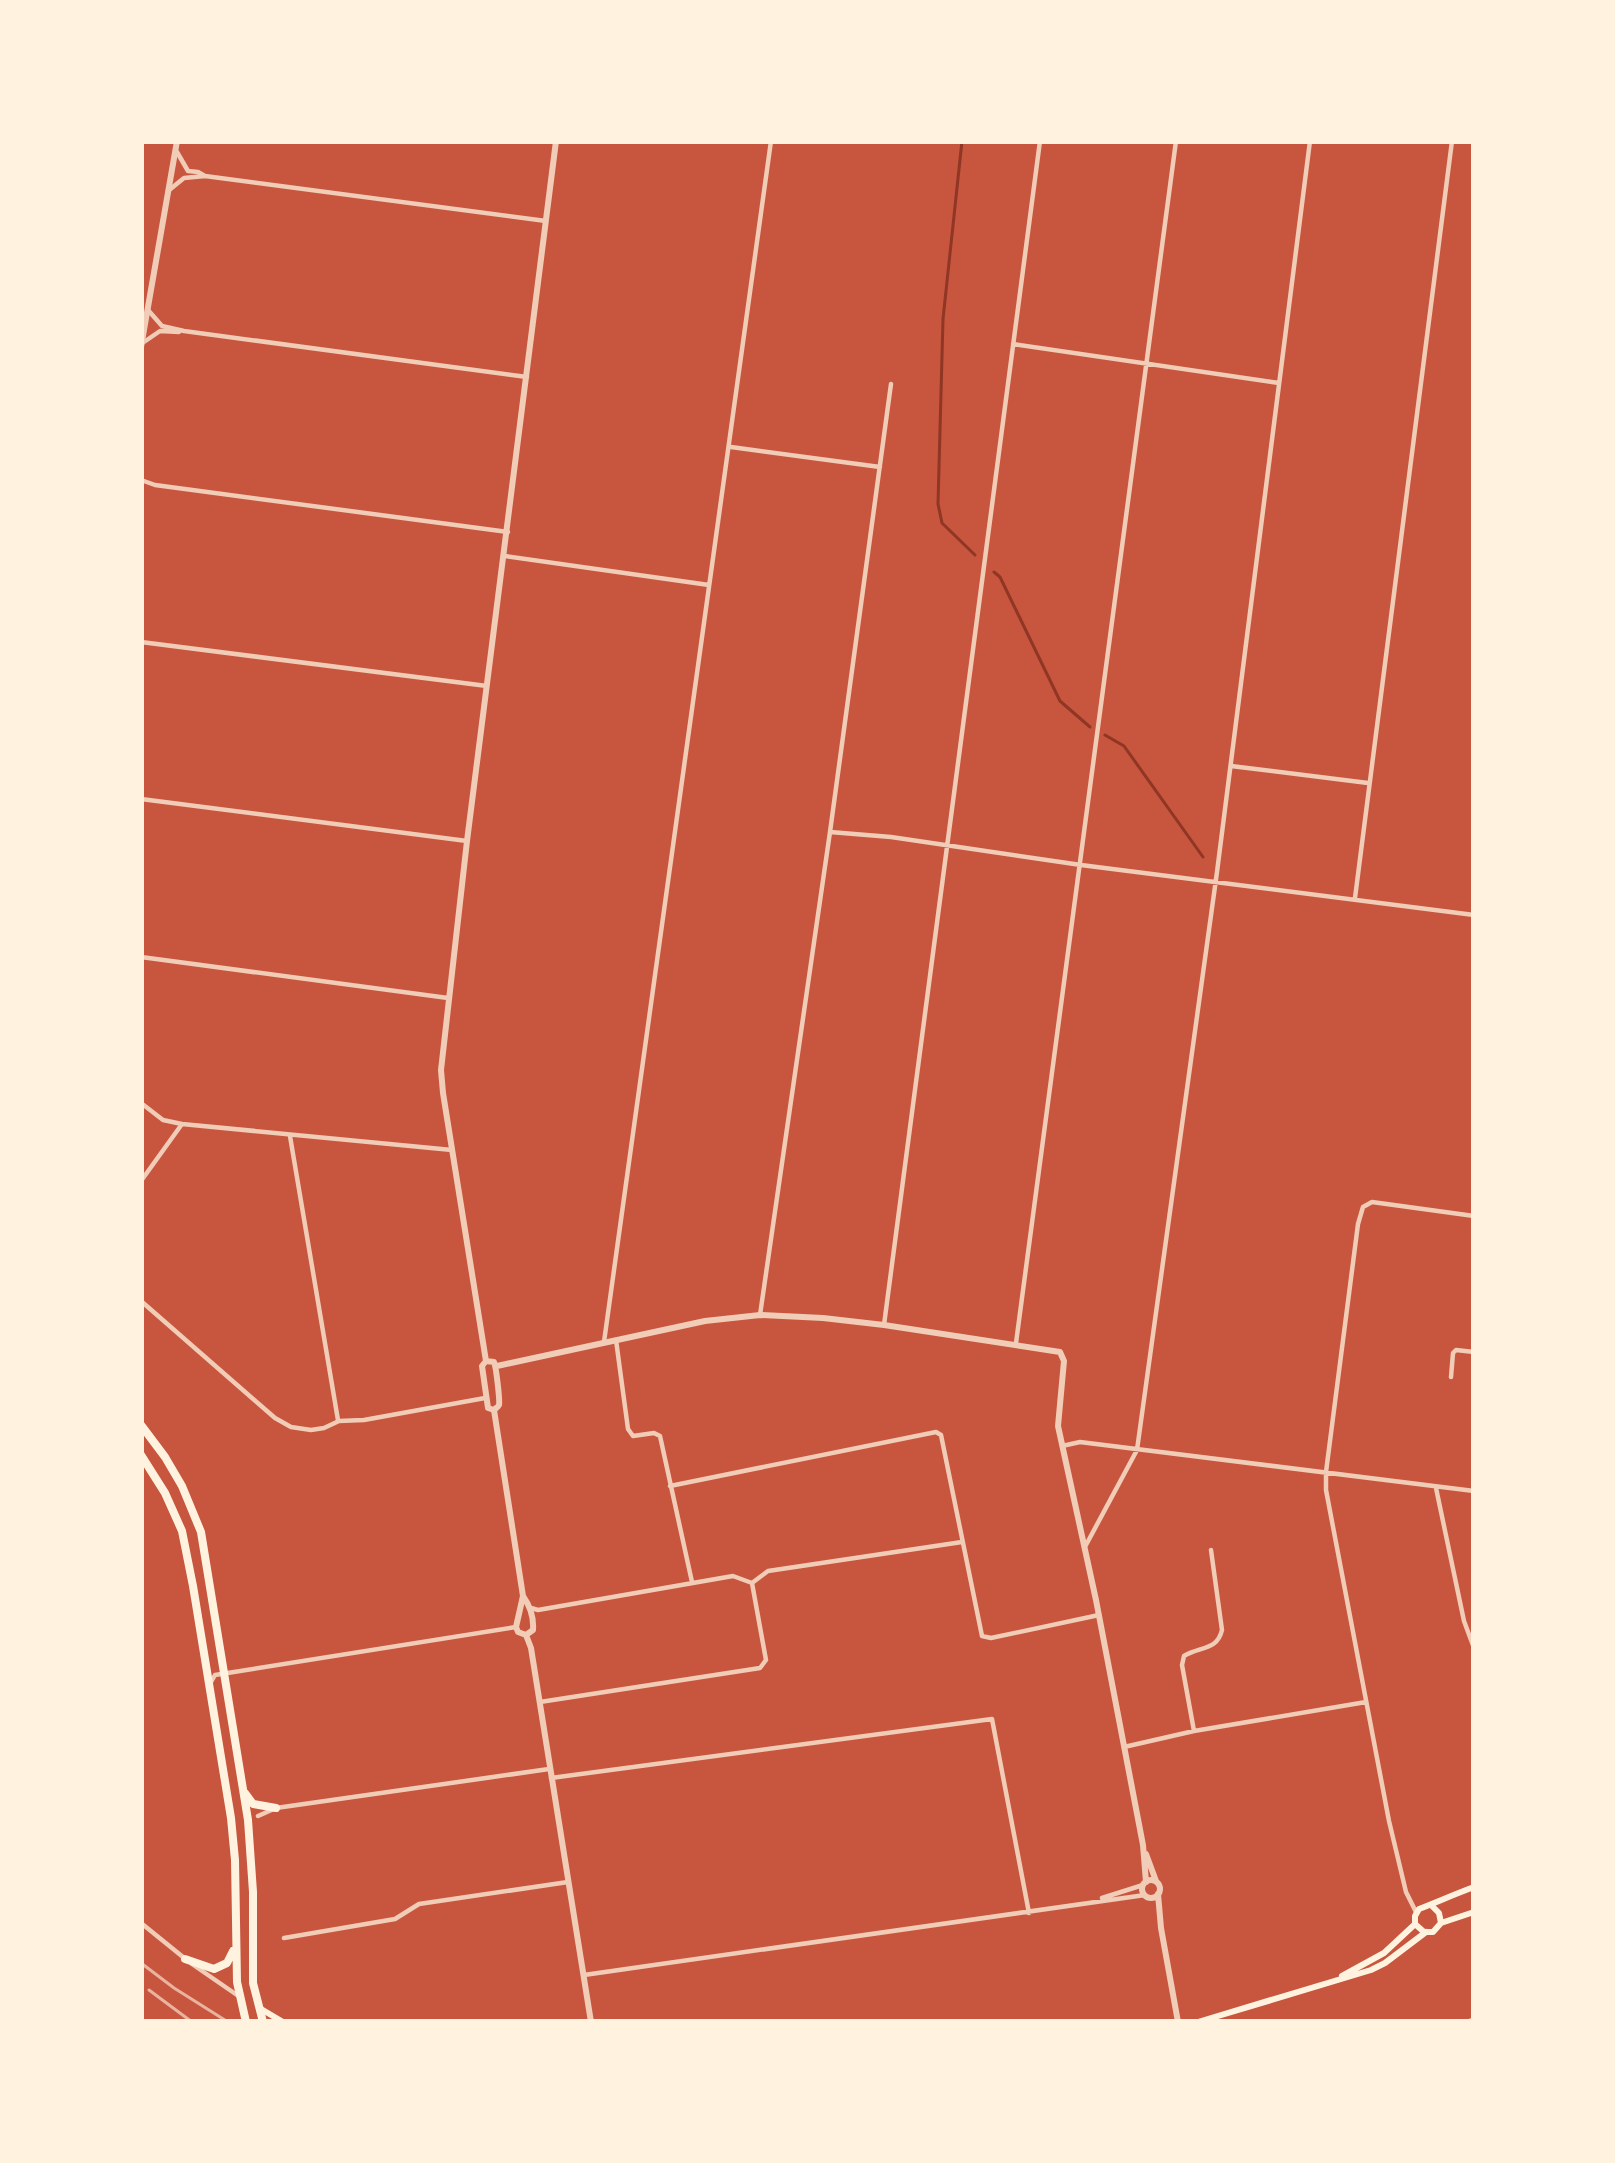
<svg xmlns="http://www.w3.org/2000/svg" width="1615" height="2163" font-family="Barlow,sans-serif">
<style>
.lines{fill:none;stroke-linecap:round;stroke-linejoin:round}
.stream{stroke:#8f3625;stroke-width:3}
.minor{stroke:#f1ccb7;stroke-width:4.5}
.tertiary{stroke:#f1ccb7;stroke-width:6}
.secondary{stroke:#fff3e0;stroke-width:6}
.trunk{stroke:#fff3e0;stroke-width:8}
.rail{stroke:#e9b49f;stroke-width:3}
</style>
<rect width="100%" height="100%" fill="#c8553d"/>
<g class="lines">
<path class="stream" d="M962 141 943 319 938 504 942 523 975 555
M994 572 1000 577 1060 701 1090 727
M1105 735 1124 746 1203 857
M141 1766V1778"/>
<path class="minor" d="M177 152 188 171 198 172 205 176 546 221
M168 191 184 178 205 176
M148 310 162 326 184 331 527 377
M141 344 160 331 179 332
M1013 344 1279 383
M731 447 880 467
M141 480 155 485 508 532
M505 556 709 585
M141 642 487 686
M1231 766 1368 783
M141 799 467 841
M830 832 891 837 1081 865 1474 915
M1355 898 1452 141
M141 957 448 998
M141 1103 163 1120 182 1124
M290 1136 338 1420
M141 1181 182 1124 452 1150
M141 1301 275 1418 291 1427 311 1430 324 1428 339 1421 364 1420 485 1398
M760 1315 830 832 891 384
M884 1325 1040 141
M616 1340 628 1429 633 1436 654 1433 660 1436 692 1582
M604 1342 771 141
M1016 1343 1176 141
M1451 1377 1453 1353 1456 1350 1474 1352
M1062 1446 1080 1442 1474 1491
M670 1486 936 1432 941 1435 982 1636 991 1638 1099 1615
M1436 1488 1464 1621 1474 1648
M1086 1545 1137 1450 1217 872 1310 141
M752 1583 768 1571 962 1542
M531 1608 538 1610 733 1576 752 1583
M211 1682 215 1675 516 1627
M540 1702 760 1668 766 1660 752 1583
M1194 1731 1182 1665 1184 1656C1200 1646 1217 1651 1222 1630L1211 1550
M1124 1747 1194 1731 1366 1702
M551 1778 992 1719 1029 1913
M258 1816 276 1808 549 1769
M1102 1898 1143 1885
M1416 1912 1406 1892 1389 1821 1326 1490V1472L1358 1224 1363 1207 1372 1202 1474 1216
M141 1923 183 1957
M284 1938 395 1919 419 1904 568 1882
M192 1964 237 1995
M584 1975 1145 1895"/>
<path class="tertiary" d="M141 347 177 141
M486 1361 494 1362C496 1366 500 1400 499 1405 498 1407 496 1408 494 1410L523 1596 516 1627 518 1632 526 1635
M497 1366 705 1321 760 1315 823 1318 884 1325 1060 1352 1064 1361 1058 1426 1096 1600 1143 1845 1146 1882
M494 1410 488 1408 482 1366 486 1361 443 1093 441 1070 467 841 556 141
M523 1596C530 1606 534 1617 533 1630L526 1635
M526 1635 531 1648 591 2022
M1146 1854 1156 1881
M1142 1889a9 9 0 1 1 18 0a9 9 0 1 1-18 0Z
M1158 1894 1161 1928 1178 2022"/>
<path class="secondary" d="M1432 1906 1439 1913 1441 1923 1433 1932H1424L1415 1924V1916L1419 1909C1437 1902 1455 1894 1474 1887
M1441 1923 1474 1912
M1342 1976 1384 1953 1414 1925
M261 2009 283 2022
M1198 2022 1371 1970 1385 1963 1426 1932"/>
<path class="trunk" d="M141 1425 165 1457 182 1486 201 1532 248 1820 253 1892V1983L263 2022
M141 1455 165 1493 182 1531 193 1586 231 1818 235 1860 237 1982 246 2022
M245 1793 253 1804 276 1808
M185 1959 214 1969 227 1963 233 1951"/>
<path class="rail" d="M141 1963 174 1988 228 2022
M149 1990 192 2022
M141 2019 142 2022
M1465 2022 1474 2018"/>
</g>
<rect width="1615" height="2163" fill="none" stroke="#fff3e0" stroke-width="288"/>
</svg>
